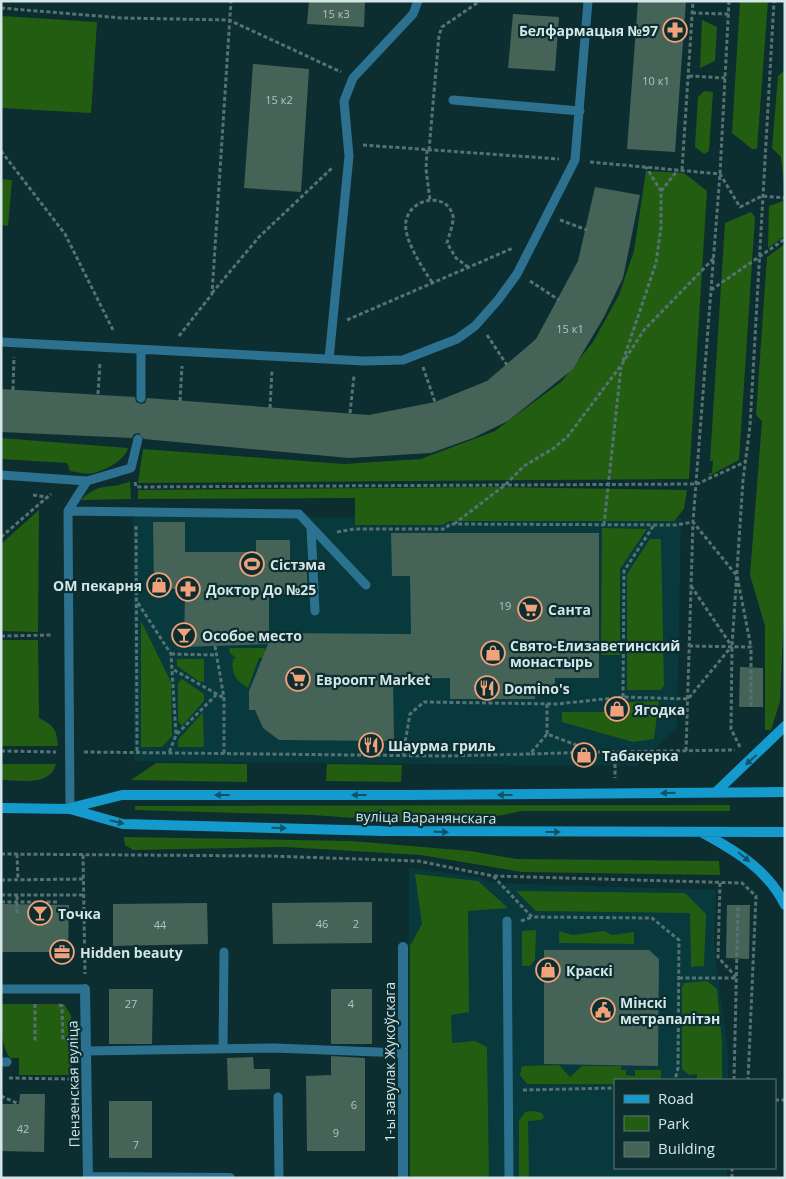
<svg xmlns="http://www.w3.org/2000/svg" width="786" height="1179" font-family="'Open Sans',sans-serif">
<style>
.built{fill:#08393c}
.green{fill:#235d11}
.building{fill:#466358}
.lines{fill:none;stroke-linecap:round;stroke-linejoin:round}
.path{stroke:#567273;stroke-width:3;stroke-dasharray:4 2.5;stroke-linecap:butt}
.lane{stroke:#2d7191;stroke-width:9}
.street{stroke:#2d7191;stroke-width:10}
.secondary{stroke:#149acd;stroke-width:10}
.oneway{fill:#0f5467}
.labels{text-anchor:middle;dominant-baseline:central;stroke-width:4.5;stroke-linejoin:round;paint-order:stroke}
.number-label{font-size:11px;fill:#b0c5c3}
.poi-label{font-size:14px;font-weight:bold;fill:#d4e6e7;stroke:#0c2e30;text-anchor:start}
.street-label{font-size:14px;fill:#d4e6e7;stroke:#0c2e30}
</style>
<rect width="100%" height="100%" fill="#0c2e30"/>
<path class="built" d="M133 516 681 518 677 728 637 766 134 761Z
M409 867 480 878 490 883 716 890 714 946 728 1053V1080H615V1168H727V1178H409Z"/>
<path class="green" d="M740 1H768L757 149H752L732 133Z
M1 16 97 22 91 113 1 108Z
M702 20 717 27 715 61 700 68Z
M785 70V195L781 157 772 148 778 76Z
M704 91 713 92 709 151 704 154 695 147 698 97Z
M646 171 684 173 707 191 689 479 138 483 143 449 344 464 421 459 495 431 561 382 593 342 619 295 634 251Z
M1 179 12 180 8 226 1 225Z
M783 201H785V236L768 248 769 206Z
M751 212 755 217 739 460 709 476V473H712L713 461H710L725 223Z
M785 244V586L780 701 771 730H765V626L750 575 762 421 756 415 767 257Z
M1 438 128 448C125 460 106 470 94 473 87 475 77 472 70 471L67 463 1 459Z
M130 481 131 499 81 500C101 480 110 491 130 481Z
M491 487 687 490 684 509 674 521H449L443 525H355V498L138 499V490Z
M39 510 38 632 1 631V544Z
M602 528 647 529 620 569V655H601Z
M650 539H661L664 685 661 690H627V574Z
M141 621 171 682 172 736 162 747H141Z
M1 640H38L39 718C53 725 57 729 58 746H1Z
M229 648H265V658H259L248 688C235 680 231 673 233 659L236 658 230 653Z
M177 659H204V682H200L177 666Z
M182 679 204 694V701L182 726 178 721V683Z
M659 701 654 739 633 742 562 722V712H628V702Z
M203 712 204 747H178V740Z
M156 763 247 764V782L131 780Z
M1 764H56C50 787 20 780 1 780Z
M327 764 402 765 401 782 326 781Z
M730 805V811H522L472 821 438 824 313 815 135 810V806Z
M124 837 351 841 470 851 516 859 719 861 720 875 522 872 421 855 285 847 133 850 125 845Z
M415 874 478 881 508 908 468 911 469 1012 451 1015 452 1043 475 1041 487 1047 489 1178H410V946L422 924Z
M516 891 685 893 706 914 704 966 691 967 690 913 536 911Z
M536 930 535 960 530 966H522V931Z
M559 931 573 935 604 931 612 935 634 932V944L559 943Z
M707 981 717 989 722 1042V1080H697V1074L689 1075 682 1069V987L684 983Z
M1 1004H64L71 1015 72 1075H19V1058H10C0 1044 1 1022 1 1004Z
M559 1065 570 1077 582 1066H621V1070H626V1075L635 1076V1070H661V1080H615V1084H527L520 1075 522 1066Z
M534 1111 542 1113 544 1117 541 1120 528 1121 529 1178H519V1121L525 1112Z"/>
<path class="building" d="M309 1H365L364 27 307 24Z
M638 1H686L675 152 627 149Z
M513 14 559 17 555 71 508 68Z
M253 64 309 69 301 192 244 188Z
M595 187 640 195 623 278 604 317 573 369 508 421 473 438 431 453 349 458 144 439 139 433 134 434 132 438 1 432V389L135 397 136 402 141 404 145 403 147 398 369 415 435 402 487 381 536 339 578 261Z
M153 522H185V552H256V540H290V560H306L308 593 269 594V642L272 633 411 634 410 576H392L391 533H599V678H555V691H535V699H450V678L393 679 394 741 279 740 263 728 255 710H249V691L268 644 184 647 185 589H154Z
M740 667 763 668V707H739Z
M372 902V943L273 944 272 903Z
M207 903 208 944 113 946V904Z
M1 904 69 905 68 952H1Z
M727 905H750L749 959 726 958Z
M544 950H649L659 959 658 1066 544 1064Z
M109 989H153L152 1044H109Z
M331 989H372V1044H331Z
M331 1056 365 1058V1151H307L306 1076 331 1075Z
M253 1057 254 1069H270V1089L228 1090 227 1058Z
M20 1094H45L44 1152 1 1151V1104H19Z
M109 1101H152V1158H109Z"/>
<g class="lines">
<path class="path" d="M1 8 122 18 229 20 341 72
M692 13 729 14
M689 76 725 78
M363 145 559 159
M427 150 426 169 430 200
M429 150 439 35 442 27 480 1
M1 151 65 234 114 332
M590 162 720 174 740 207 762 196 785 198
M682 170 693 1
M661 191 678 170
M560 220 587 230
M530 281 559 300
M432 282C423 269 408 245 406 230 401 200 446 188 453 216 454 223 449 235 447 243L456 258 468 267
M711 290 785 239
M212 293 259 237 332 168
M347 320 513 248
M487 335 507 365
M179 336 212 294 231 1
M623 361 656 263 661 227V191L646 167
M423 367 435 402
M13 390 14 357
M98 394 100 362
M180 401 182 366
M270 408 272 370
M350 413 354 376
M135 482 136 487 697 484 745 462
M33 495 46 497
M454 524 505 485 524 466 554 448 568 436 622 364 644 330 714 258
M604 525 621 367
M136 526 137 752
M337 532 354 529H445L450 524 676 525 693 522 737 576 751 647
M1 537 51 494
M691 586 731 645
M138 603 171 654 176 735 169 753
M1 636 53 635
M215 646 224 698V754
M689 646 751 647V707
M171 654 216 655
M174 670 224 698
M623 697 624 571 654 525
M547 704V734
M177 734 216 695
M740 747 731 729 732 646 743 480 750 426 774 1
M1 751 56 752
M615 751V778
M686 751 693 522 720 174 729 1
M84 752 444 756 530 754 547 734 595 752 735 750
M403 754 410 714 424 702 557 704 623 697 688 699 732 646
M531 754 592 752
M1 854 269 856 418 861 493 876 532 917 652 918 679 940 678 1068 675 1080
M17 854 18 880
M83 855 85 974
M494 876 742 883 756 896 748 1080
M1 880 83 879
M720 883 718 957 736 977
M1 895H83
M1 902H57
M17 913V894
M521 921 532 917
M679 978H736
M35 1004V1043
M59 1005 62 1006 63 1040H70
M9 1078 71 1079
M734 1080 738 905
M523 1090 615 1088
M1 1096 19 1104
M775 1100H785
M732 1178V1168"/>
<path class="lane" d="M453 100 580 111
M1 342 364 361 403 360 457 339 475 326 498 300 517 274 575 160 588 1
M329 359 349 156 344 101 353 78 413 14 418 1
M141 398V350
M138 439 131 468 87 481 68 511 299 514 366 585
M1 475 87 481
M68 511 70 809
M311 527 315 611
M507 921 509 1178
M1 989H85
M223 1049 224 952
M86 1051 274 1048 403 1053
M1 1062H7
M278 1097 279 1178"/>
<path class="street" d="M403 947V1178
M85 989 88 1178
M88 1177 230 1178"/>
<path class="secondary" d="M716 792 785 726
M1 808 70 809 123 824 382 831 785 832
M70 808 122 795H407L785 792
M703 833C736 851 768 870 785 905"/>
</g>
<defs><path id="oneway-solid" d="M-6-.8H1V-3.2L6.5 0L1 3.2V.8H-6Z" transform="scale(1.25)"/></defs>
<g class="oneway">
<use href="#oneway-solid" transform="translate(751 760) rotate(138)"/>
<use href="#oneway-solid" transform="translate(668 793) rotate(178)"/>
<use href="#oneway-solid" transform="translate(222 795) rotate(-180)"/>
<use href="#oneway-solid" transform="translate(359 795) rotate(-180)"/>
<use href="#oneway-solid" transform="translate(505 795) rotate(180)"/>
<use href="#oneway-solid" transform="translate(117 822) rotate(14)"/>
<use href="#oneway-solid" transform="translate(279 828) rotate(2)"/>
<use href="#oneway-solid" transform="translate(441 832) rotate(1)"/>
<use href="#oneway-solid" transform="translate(553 832)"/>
<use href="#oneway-solid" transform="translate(744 857) rotate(40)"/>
</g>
<defs>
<g id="pharmacy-ring" transform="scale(1.25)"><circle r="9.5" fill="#0c2e30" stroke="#f1a27b" stroke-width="1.5"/><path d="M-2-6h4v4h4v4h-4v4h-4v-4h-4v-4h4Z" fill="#f1a27b"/></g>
<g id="stadium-ring" transform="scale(1.25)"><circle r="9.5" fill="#0c2e30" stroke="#f1a27b" stroke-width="1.5"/><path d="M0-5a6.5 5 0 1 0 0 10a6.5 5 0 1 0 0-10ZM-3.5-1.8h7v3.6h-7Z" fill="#f1a27b"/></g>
<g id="shop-ring" transform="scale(1.25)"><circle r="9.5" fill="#0c2e30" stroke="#f1a27b" stroke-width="1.5"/><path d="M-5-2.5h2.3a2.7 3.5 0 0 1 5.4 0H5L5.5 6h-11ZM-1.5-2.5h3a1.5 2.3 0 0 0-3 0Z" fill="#f1a27b"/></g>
<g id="supermarket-ring" transform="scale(1.25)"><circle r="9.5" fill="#0c2e30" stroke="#f1a27b" stroke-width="1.5"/><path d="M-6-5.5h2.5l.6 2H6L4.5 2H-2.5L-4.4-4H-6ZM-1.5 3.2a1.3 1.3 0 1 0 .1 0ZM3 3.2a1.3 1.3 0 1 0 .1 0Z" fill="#f1a27b"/></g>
<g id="bar-ring" transform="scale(1.25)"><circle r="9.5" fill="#0c2e30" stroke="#f1a27b" stroke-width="1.5"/><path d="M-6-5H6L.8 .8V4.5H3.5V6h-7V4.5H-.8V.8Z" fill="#f1a27b"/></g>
<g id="restaurant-ring" transform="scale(1.25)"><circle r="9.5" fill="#0c2e30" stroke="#f1a27b" stroke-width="1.5"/><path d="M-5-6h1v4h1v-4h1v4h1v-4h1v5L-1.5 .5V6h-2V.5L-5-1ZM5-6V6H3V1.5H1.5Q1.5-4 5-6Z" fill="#f1a27b"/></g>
<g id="office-ring" transform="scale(1.25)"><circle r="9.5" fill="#0c2e30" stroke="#f1a27b" stroke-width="1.5"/><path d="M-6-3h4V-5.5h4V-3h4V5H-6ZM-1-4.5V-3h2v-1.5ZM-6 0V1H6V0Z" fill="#f1a27b"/></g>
<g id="civic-ring" transform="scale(1.25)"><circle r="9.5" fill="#0c2e30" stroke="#f1a27b" stroke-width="1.5"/><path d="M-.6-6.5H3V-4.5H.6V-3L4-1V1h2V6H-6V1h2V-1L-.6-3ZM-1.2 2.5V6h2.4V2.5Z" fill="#f1a27b"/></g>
</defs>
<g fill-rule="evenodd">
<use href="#pharmacy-ring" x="675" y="30"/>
<use href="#stadium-ring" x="252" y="564"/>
<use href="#shop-ring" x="159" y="585"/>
<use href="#pharmacy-ring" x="188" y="589"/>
<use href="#supermarket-ring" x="530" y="609"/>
<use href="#bar-ring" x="184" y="635"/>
<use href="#shop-ring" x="493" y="653"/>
<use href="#supermarket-ring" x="298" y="679"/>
<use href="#restaurant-ring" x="487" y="688"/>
<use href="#shop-ring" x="617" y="709"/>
<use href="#restaurant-ring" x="371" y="745"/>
<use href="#shop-ring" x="584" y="755"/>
<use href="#bar-ring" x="40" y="913"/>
<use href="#office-ring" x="62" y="952"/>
<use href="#shop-ring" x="548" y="970"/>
<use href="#civic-ring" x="603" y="1010"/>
</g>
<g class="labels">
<g class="number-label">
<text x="336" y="13">15 к3</text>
<text x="656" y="80">10 к1</text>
<text x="279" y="99">15 к2</text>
<text x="570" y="328">15 к1</text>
<text x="505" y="605">19</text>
<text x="322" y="923">46</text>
<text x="356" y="923">2</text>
<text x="160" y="924">44</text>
<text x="131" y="1003">27</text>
<text x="351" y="1003">4</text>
<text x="354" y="1104">6</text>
<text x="23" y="1128">42</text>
<text x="336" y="1132">9</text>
<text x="136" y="1144">7</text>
</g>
<g class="poi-label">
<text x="658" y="30" text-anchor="end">Белфармацыя №97</text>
<text x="270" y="564">Сістэма</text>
<text x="142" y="585" text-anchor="end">ОМ пекарня</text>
<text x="206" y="589">Доктор До №25</text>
<text x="548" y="609">Санта</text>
<text x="202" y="635">Особое место</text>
<text x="510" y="645">Свято-Елизаветинский<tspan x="510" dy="16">монастырь</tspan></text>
<text x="316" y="679">Евроопт Market</text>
<text x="504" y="688">Domino's</text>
<text x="634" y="709">Ягодка</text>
<text x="388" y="745">Шаурма гриль</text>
<text x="602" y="755">Табакерка</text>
<text x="58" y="913">Точка</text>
<text x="80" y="952">Hidden beauty</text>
<text x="566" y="970">Краскі</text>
<text x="620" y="1002">Мінскі<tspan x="620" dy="16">метрапалітэн</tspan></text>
</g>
<g class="street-label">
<text transform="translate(426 817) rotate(1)">вуліца Варанянскага</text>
<text transform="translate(389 1062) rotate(-90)">1-ы завулак Жукоўскага</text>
<text transform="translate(73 1084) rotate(-91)">Пензенская вуліца</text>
</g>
</g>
<rect width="786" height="1179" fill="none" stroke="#d4e6e7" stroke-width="5"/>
<rect x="614" y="1079" width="162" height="90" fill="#0c2e30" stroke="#5c7879"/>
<rect x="624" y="1095" width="25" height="8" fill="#149acd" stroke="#5c7879"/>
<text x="658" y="1104" font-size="15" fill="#d4e6e7">Road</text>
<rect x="624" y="1116" width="25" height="15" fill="#235d11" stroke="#5c7879"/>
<text x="658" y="1129" font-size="15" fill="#d4e6e7">Park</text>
<rect x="624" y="1142" width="25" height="15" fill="#466358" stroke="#5c7879"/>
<text x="658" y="1154" font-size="15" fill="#d4e6e7">Building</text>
</svg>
